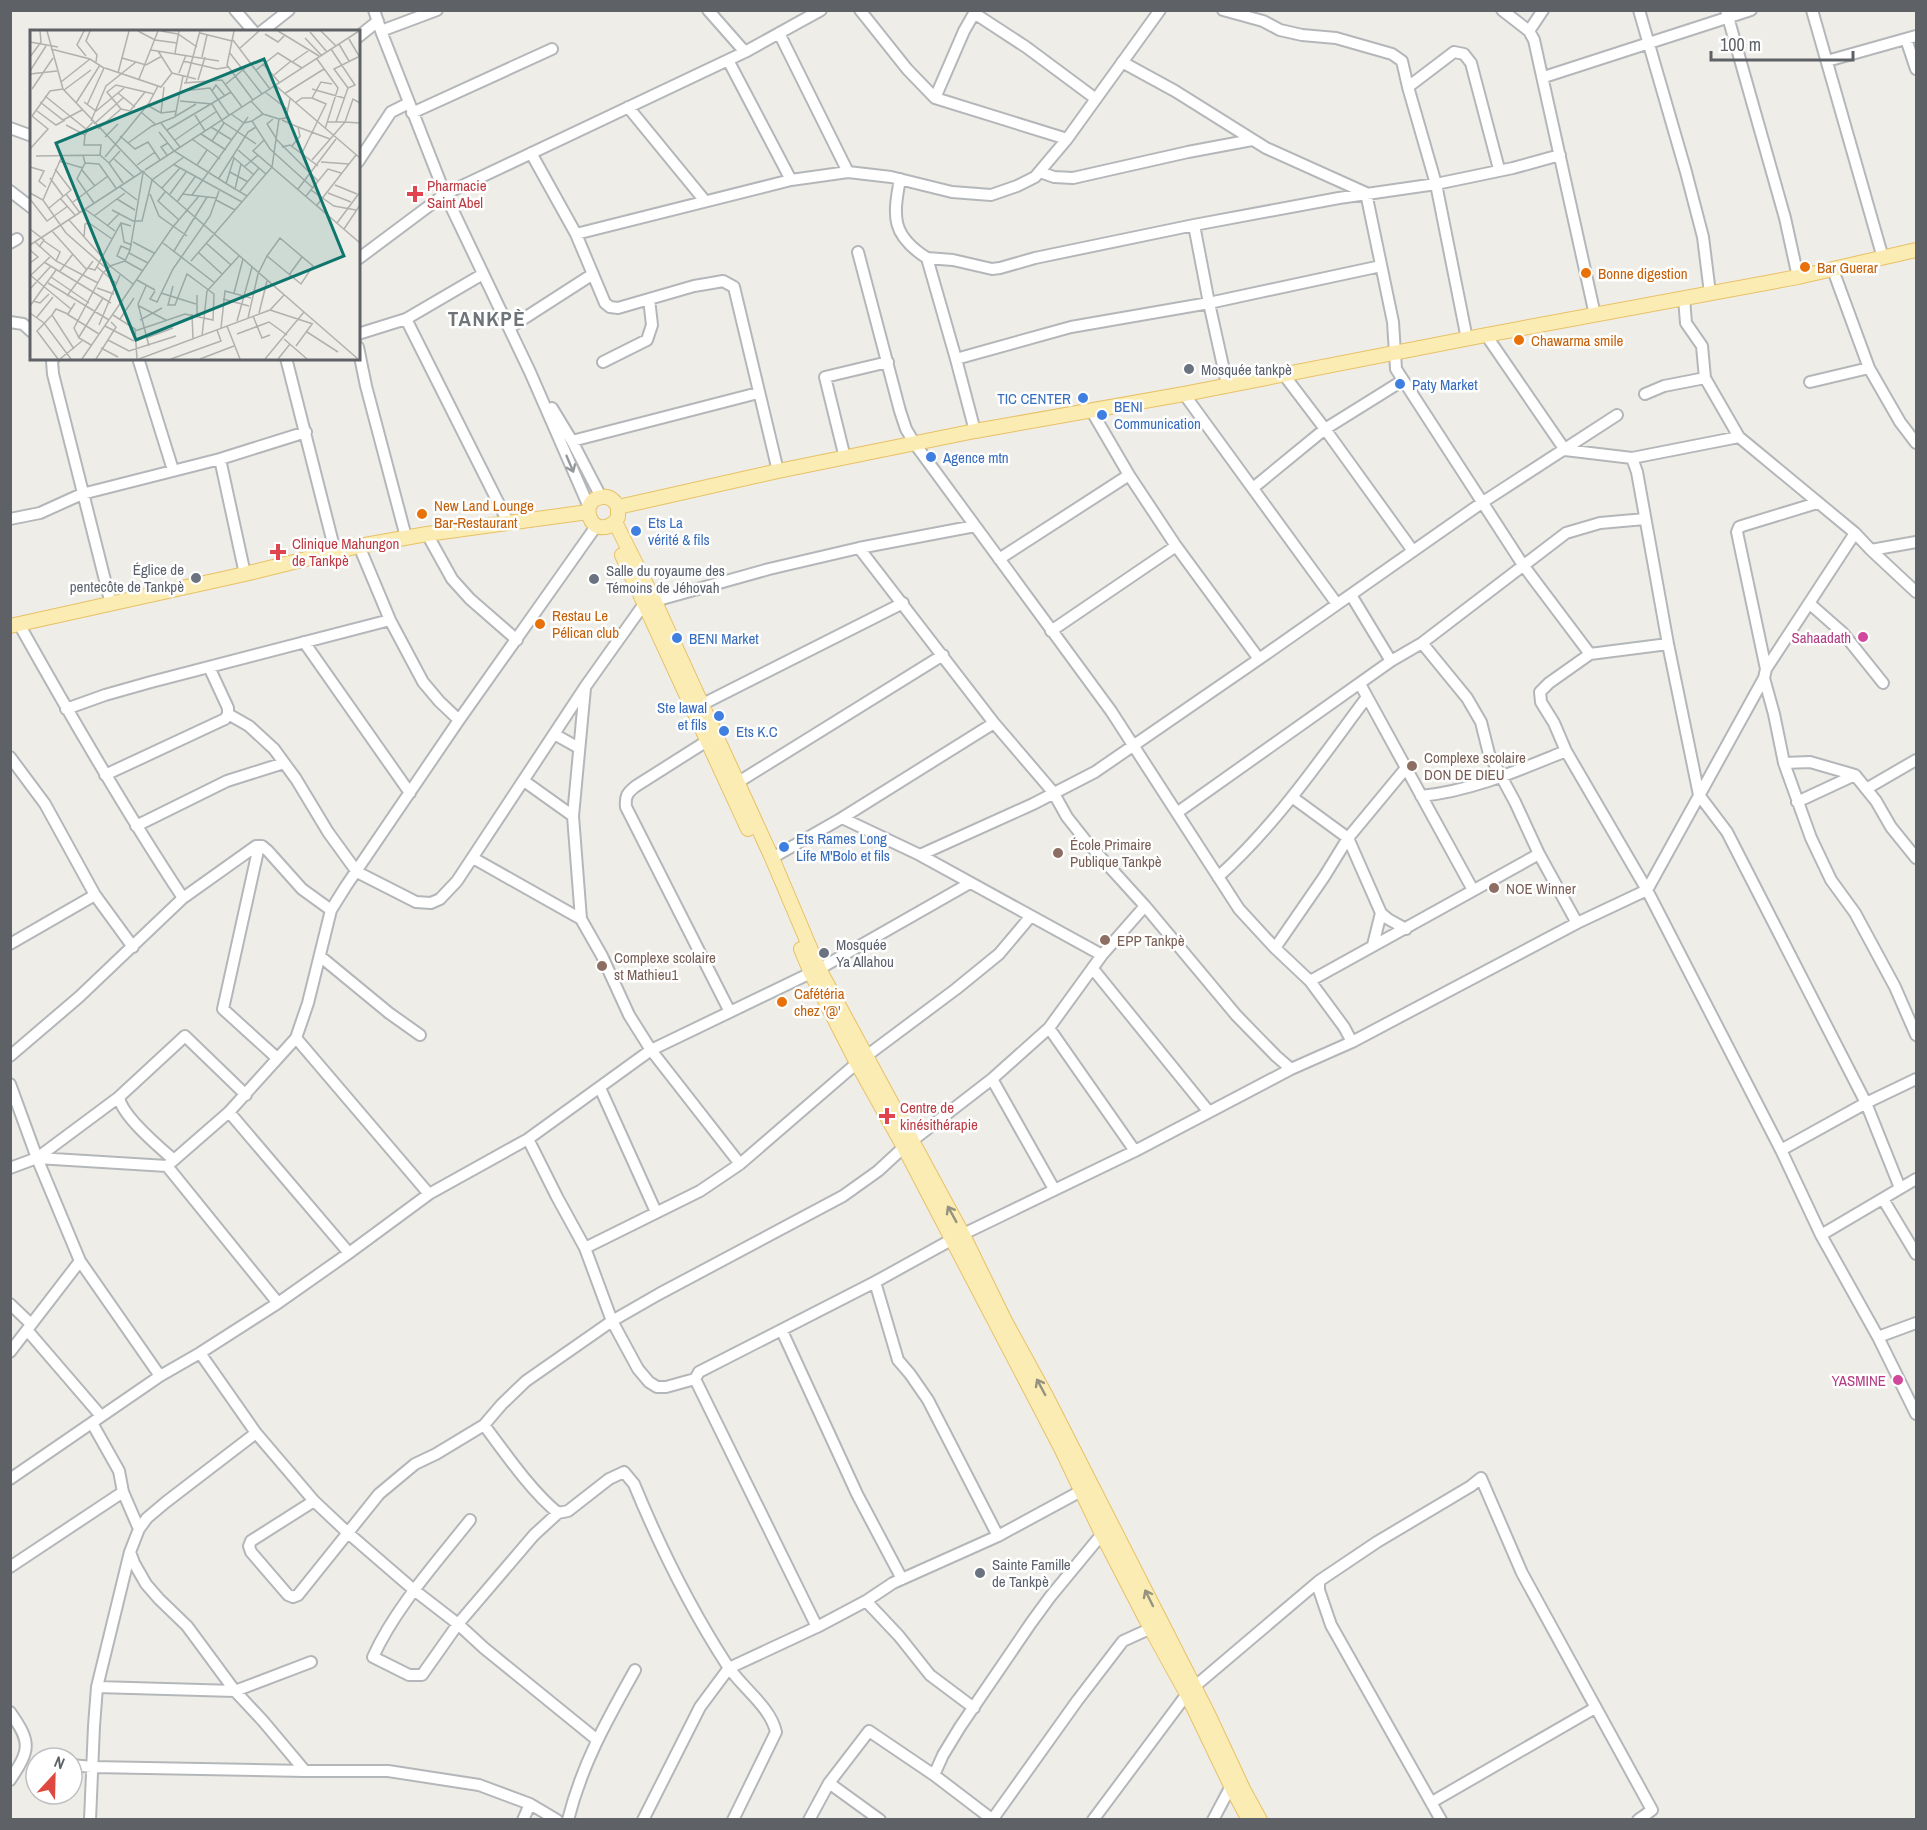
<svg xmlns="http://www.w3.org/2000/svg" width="1927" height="1830" font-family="'Archivo Narrow',sans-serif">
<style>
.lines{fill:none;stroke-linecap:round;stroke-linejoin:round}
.minor-casing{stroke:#b4b7ba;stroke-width:14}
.major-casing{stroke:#e8c167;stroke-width:16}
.minor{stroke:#fff;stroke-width:10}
.major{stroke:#faecb2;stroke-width:14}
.oneway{stroke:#96999c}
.oneway2{stroke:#959281}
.health-dot{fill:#e0444e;stroke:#fff;stroke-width:2}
.food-dot{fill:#e8710a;stroke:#fff;stroke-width:2}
.worship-dot{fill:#6b7280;stroke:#fff;stroke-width:2}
.shop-dot{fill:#3f7fe0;stroke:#fff;stroke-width:2}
.hotel-dot{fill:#d1479c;stroke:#fff;stroke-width:2}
.education-dot{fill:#8d6e63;stroke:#fff;stroke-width:2}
.labels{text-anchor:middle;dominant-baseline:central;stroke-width:5;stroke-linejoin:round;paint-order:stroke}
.health-label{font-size:15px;fill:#be3a42;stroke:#fff;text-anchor:start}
.food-label{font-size:15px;fill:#c56008;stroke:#fff;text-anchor:start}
.worship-label{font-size:15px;fill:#5b616d;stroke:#fff;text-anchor:start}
.shop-label{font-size:15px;fill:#366cbe;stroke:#fff;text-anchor:start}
.hotel-label{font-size:15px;fill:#b23c85;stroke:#fff;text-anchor:end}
.education-label{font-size:15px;fill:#785e54;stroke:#fff;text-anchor:start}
.district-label{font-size:21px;font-weight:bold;letter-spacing:1.5px;fill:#6f7478;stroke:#fff}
.inset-road{fill:none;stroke:#b1b1af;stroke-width:1.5}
.view{fill:#0f766e;fill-opacity:0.15;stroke:#0f766e;stroke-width:3}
.inset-edge{fill:none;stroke:#5e6266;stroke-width:3}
</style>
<rect width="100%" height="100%" fill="#efede7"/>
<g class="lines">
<g class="minor-casing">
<path id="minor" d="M235 10 254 32
M374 10 381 31 445 194 530 372 589 507
M708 10 745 52
M860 10 907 69 935 98 1067 139
M1223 10 1263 21 1280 30 1302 35 1336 38 1392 54 1402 61 1408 87 1436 184 1467 339
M1502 10 1529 31 1534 40 1595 315
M1639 10 1686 172 1703 237 1710 293
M1726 10 1785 218 1798 277
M1812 10 1883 258
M974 13 1026 47 1096 99
M381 31 437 10
M1529 31 1543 10
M261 32 289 10
M779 33 848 172
M358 37 378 21
M1906 39 1916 69
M728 60 791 180
M1827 61 1916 36
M1122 62 1175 91 1266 148 1366 193 1393 322 1396 369 1523 565 1590 654
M1544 77 1751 10
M1408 87 1454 52 1464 54 1471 63 1499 169
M935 98 964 31 976 10
M628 107 705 201
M412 113 552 49
M10 128 32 136
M531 153 576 234 605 303 610 307 618 308 694 286 712 283 723 281 734 287 778 471
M358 162 391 112 409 103
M1040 172 1054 177 1073 178 1188 152 1252 140
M900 179C893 217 891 235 927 258L956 359 975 431
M10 191 32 208
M1194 225 1209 303 1227 384
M576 234 791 180 848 172 891 177 952 192 991 195 1017 186 1035 177 1067 139 1160 10
M10 243 17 239
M858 252 900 411 906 429 915 444 1111 711 1239 909 1275 948
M927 258 953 260 992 269 1000 268 1035 258 1194 225 1339 198 1436 184 1513 168 1560 155
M358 259 445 194 745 52 821 10
M1833 270 1869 368 1900 422 1916 443
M1684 298 1686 323 1702 346 1705 378 1739 437 1855 533
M406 319 508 522
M10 322 23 324 32 332
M509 328 593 274
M358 334 406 319 483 274
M1486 335 1565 450 1632 458
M358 347 366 386 406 537
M54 358 52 361 53 374 111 604
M138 358 173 470
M286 358 335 551
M956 359 1071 327 1209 303 1381 266
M603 362 647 340 652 325 649 299
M1284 375 1325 429 1413 551
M1810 382 1869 368
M1184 394 1337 604
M1645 394 1664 386 1705 378
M552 408 572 441 601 497
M1091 410 1129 475 1176 546 1259 659
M1739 437 1632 458 1637 472 1668 644 1699 795 1727 832 1866 1103 1900 1188
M572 441 758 393
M845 458 825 377 888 362
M220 459 245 574
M1253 488 1325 429 1402 381
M10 519 40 513 82 494 220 459 306 432
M427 534 452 579 470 599 517 640
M359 546 390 620 423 682 439 701 459 720
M859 548 994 723 1053 792 1067 817 1086 841 1145 906 1236 1015 1276 1056 1291 1069
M1871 550 1916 592
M999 559 1129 475
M1351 595 1391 661
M1810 604 1843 633 1883 683
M19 624C71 717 124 809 183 898
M1051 631 1176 546
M304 642 410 793
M1422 643 1467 698 1481 722 1489 754 1515 802 1539 854 1577 923
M1668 644 1590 654 1549 683 1540 692 1541 702 1554 723 1566 751 1647 890 1781 1150 1821 1235 1878 1337 1916 1414
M1766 669 1737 532 1739 527 1745 525 1817 503
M1764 678 1774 714 1784 763 1811 838 1831 880 1855 913 1895 987 1916 1035
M1360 684 1473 890
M585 688 573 816 581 919 602 956 629 1015 651 1050 740 1164
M701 705 903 603
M66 709 105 695 151 682 390 620
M228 714 249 726 274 749 296 779 328 832 357 872 416 902 431 903 440 899 457 881 585 687 644 604 769 569 859 548 975 526
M554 734 579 748
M707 741 636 786C627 793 625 796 626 807L730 1012
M10 757 45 804 95 895 133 947
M1784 763 1810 762 1855 775 1876 801 1891 827 1916 858
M105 775 225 719 228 714V708L209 667
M524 781 573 816
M732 786 943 655
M1866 789 1916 760
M1421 796C1472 791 1519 770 1566 751
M1292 797 1348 838 1381 913 1388 919 1406 929
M1797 802 1855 775
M1178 812 1391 661 1422 643 1566 533 1600 523 1645 519
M842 818 920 855 1102 955
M136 826 227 781 284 763
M259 846 223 1009 277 1058
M920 855 1033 804 1095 772 1259 659 1483 502 1617 415
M473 858 581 919
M772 858 842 818 994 723
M1218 877C1276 825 1320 760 1367 697
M10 944 95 895
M1373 945 1381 913
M321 957 389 1013 420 1035
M1093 969 1209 1112
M1310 981 1539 854
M1049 1028 1135 1151
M296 1038 429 1194
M1352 1042 1344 1027 1310 981 1275 948 1324 877 1348 838 1406 768
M10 1056 79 997 183 898 256 846H262L268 851 302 889 331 910
M992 1079 1054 1189
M10 1084 37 1158 10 1168
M600 1088 656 1212
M229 1112 349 1253
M528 1139 557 1197 585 1248 612 1321 638 1369 649 1382 657 1387H666L695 1379 699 1372 875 1282 951 1240 1135 1151 1291 1069 1352 1042 1577 923 1647 890 1764 678 1766 669 1855 533 1871 550 1916 542
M1781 1150 1866 1103 1916 1079
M37 1158 167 1166 229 1112 296 1038 308 1003 331 910 346 886 459 720 597 525
M37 1158 80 1261 160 1376
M37 1158 119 1097
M174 1160C160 1148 121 1115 119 1097L185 1036 246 1095
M167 1166 278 1303
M1883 1199 1916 1254
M1821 1235 1916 1179
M585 1248 700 1191 740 1164 857 1063 956 989 999 954 1031 916
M875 1282 898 1360 910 1374 928 1400 998 1536
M10 1304 31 1324
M27 1330 101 1416
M782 1331 857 1494 902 1579
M1878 1337 1916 1323
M10 1352 80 1261
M200 1353 256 1433 314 1501 348 1533 414 1590 458 1624 484 1648 596 1739
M695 1379 817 1627
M92 1423 119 1471 123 1492 139 1529
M484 1425C505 1453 531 1491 558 1513
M10 1479 160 1376 200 1353 278 1303 349 1253 429 1194 528 1139 651 1050 819 969 970 883
M314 1501 251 1541 249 1546 251 1552 288 1595 293 1597 298 1595 379 1494 415 1464 436 1454 484 1425 502 1404 526 1381 612 1321 659 1294 843 1196 878 1171 904 1147 992 1079 1049 1028 1102 955 1145 906
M470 1520C437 1562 395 1608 373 1657L409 1675H422L458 1624 534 1535 558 1513 568 1511 609 1479 624 1472 634 1484C660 1547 690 1608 727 1665 742 1688 770 1706 776 1732L733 1820
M130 1552 134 1563 146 1584 159 1599 187 1626 235 1691 263 1721 305 1771
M10 1567 123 1492
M1319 1581V1590L1331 1625 1441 1820
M866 1601 899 1636 930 1675 974 1708
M97 1687 235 1691 311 1662
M10 1712C32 1743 30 1750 10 1780
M72 1765 92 1767 305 1771H388L479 1785 530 1804 557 1820
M934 1775 943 1755 960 1727 1031 1623 1050 1597 1102 1534 1107 1531
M829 1783 880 1820
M1432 1802 1595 1708
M90 1820 94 1726 97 1687 130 1552 139 1529 147 1518 166 1502 256 1433
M523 1820 530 1804
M568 1820C582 1764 607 1720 635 1670
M643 1820 700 1707 729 1668 817 1627 866 1601 893 1583 998 1536 1081 1491H1088
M809 1820 829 1783 869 1731 934 1775 993 1820
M992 1820 1077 1701 1123 1641 1156 1626
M1093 1820 1187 1694 1194 1687 1319 1581 1377 1542 1471 1486 1481 1478 1522 1573 1652 1810 1638 1820
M1213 1820 1231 1786 1234 1785"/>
</g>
<g class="major-casing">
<path id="major" d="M618 507 778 471 975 431 1184 394 1486 335 1798 277 1916 250
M615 522C591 542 576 499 603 497 610 496 615 501 618 507V517L615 522 654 600 772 858 819 969 963 1235 1005 1321 1045 1394 1208 1714 1243 1789 1260 1820
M622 555 748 829
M10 626 245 574 359 546 427 534 588 512
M801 949 811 973 857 1063 904 1147 1061 1448 1102 1534 1150 1627 1187 1694 1234 1792 1249 1820"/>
</g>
<use href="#minor" class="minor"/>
<use href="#major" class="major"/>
</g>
<defs><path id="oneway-shaft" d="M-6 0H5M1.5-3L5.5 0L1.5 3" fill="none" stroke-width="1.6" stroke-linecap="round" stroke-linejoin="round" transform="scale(1.5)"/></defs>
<use class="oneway" href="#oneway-shaft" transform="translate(570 464) rotate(67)"/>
<g class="oneway2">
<use href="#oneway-shaft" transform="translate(952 1214) rotate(-119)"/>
<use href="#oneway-shaft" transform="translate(1041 1387) rotate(-118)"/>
<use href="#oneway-shaft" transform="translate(1149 1598) rotate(-116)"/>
</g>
<g class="health-dot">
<path d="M412 185h6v6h6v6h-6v6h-6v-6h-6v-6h6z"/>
<path d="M275 543h6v6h6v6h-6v6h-6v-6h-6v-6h6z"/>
<path d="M884 1107h6v6h6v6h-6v6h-6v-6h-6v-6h6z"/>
</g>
<g class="food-dot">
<circle cx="1805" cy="267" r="6"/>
<circle cx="1586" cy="273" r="6"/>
<circle cx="1519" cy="340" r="6"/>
<circle cx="422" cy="514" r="6"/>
<circle cx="540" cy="624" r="6"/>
<circle cx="782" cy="1002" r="6"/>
</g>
<g class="worship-dot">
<circle cx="1189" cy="369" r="6"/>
<circle cx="196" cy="578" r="6"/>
<circle cx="594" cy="579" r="6"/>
<circle cx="824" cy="953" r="6"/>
<circle cx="980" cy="1573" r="6"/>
</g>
<g class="shop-dot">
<circle cx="1400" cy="384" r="6"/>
<circle cx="1083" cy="398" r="6"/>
<circle cx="1102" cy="415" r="6"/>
<circle cx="931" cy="457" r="6"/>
<circle cx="636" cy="531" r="6"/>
<circle cx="677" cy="638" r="6"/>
<circle cx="719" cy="716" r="6"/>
<circle cx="724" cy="731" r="6"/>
<circle cx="784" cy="847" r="6"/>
</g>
<g class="hotel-dot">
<circle cx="1863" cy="637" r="6"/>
<circle cx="1898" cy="1380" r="6"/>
</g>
<g class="education-dot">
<circle cx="1412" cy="766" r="6"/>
<circle cx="1058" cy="853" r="6"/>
<circle cx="1494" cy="888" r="6"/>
<circle cx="1105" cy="940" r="6"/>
<circle cx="602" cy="966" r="6"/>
</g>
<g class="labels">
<g class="health-label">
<text x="427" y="185">Pharmacie<tspan x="427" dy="17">Saint Abel</tspan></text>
<text x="292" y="543">Clinique Mahungon<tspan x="292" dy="17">de Tankpè</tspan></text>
<text x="900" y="1107">Centre de<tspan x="900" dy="17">kinésithérapie</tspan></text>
</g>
<g class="food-label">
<text x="1817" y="267">Bar Guerar</text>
<text x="1598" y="273">Bonne digestion</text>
<text x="1531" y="340">Chawarma smile</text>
<text x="434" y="505">New Land Lounge<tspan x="434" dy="17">Bar-Restaurant</tspan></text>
<text x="552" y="615">Restau Le<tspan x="552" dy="17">Pélican club</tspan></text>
<text x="794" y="993">Cafétéria<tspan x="794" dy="17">chez '@'</tspan></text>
</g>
<g class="worship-label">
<text x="1201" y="369">Mosquée tankpè</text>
<text x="184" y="569" text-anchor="end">Églice de<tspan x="184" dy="17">pentecôte de Tankpè</tspan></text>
<text x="606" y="570">Salle du royaume des<tspan x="606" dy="17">Témoins de Jéhovah</tspan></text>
<text x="836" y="944">Mosquée<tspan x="836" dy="17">Ya Allahou</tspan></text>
<text x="992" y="1564">Sainte Famille<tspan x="992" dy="17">de Tankpè</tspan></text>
</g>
<g class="shop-label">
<text x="1412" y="384">Paty Market</text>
<text x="1071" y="398" text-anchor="end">TIC CENTER</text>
<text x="1114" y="406">BENI<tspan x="1114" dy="17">Communication</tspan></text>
<text x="943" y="457">Agence mtn</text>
<text x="648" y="522">Ets La<tspan x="648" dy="17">vérité &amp; fils</tspan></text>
<text x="689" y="638">BENI Market</text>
<text x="707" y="707" text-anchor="end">Ste lawal<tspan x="707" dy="17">et fils</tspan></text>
<text x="736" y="731">Ets K.C</text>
<text x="796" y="838">Ets Rames Long<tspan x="796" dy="17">Life M'Bolo et fils</tspan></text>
</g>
<g class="hotel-label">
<text x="1851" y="637">Sahaadath</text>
<text x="1886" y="1380">YASMINE</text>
</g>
<g class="education-label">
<text x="1424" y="757">Complexe scolaire<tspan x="1424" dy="17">DON DE DIEU</tspan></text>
<text x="1070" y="844">École Primaire<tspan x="1070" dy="17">Publique Tankpè</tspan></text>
<text x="1506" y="888">NOE Winner</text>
<text x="1117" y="940">EPP Tankpè</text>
<text x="614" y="957">Complexe scolaire<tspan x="614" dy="17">st Mathieu1</tspan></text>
</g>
<g class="district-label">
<text x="487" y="318">TANKPÈ</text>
</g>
</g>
<g transform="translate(30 30)">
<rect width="330" height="330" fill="#efede7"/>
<path class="inset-road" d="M17 1 33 59 112 142M54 1 47 15 56 26M60 1 56 11 67 25 66 32M108 1 125 10 147 13M131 1 148 4 167 17M204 1 197 35 223 70M248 1 289 26M291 1 306 16M280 2 297 22M170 3 202 11M235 4 248 12 254 6M275 8 292 26M319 9 329 26M203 10 240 59M0 12 28 17M309 14 319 31M21 19 60 29 74 38 57 75M209 19 229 1M301 19 325 55 318 58M121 20 189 31M128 21 142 43M199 22 232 64M145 23 149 1M0 27 11 12 10 1M172 27 177 5M92 28 116 35 132 26M287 29 308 58 295 99M153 31 187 39 198 37M262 32 278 21M233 34 249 52M75 38 131 57 142 43M226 40 248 23 272 38M0 41 16 16M88 43 99 1M142 43 166 49M149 43 156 25M0 44 27 41M244 45 261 31M109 49 128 1M168 50 175 27M31 52 60 29M156 52 170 1M154 53 192 50 212 77M196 54 221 33M245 55 330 128M2 59 23 28M282 59 314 68M34 60 61 40M152 61 180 58 199 85M182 61 186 55 195 66M115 62 100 81 91 79 77 62 86 55 124 64M235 62 257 79M88 63 105 77M254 64 294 39M15 66 56 99 63 92M150 71 182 74 193 92 226 114M221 71 233 84 249 89M10 72 33 90 52 80M54 72 66 81 94 58M46 73 70 35M265 73 272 68H282L291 52 302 54M117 75 131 83 147 81M7 81 26 95 35 90M111 82 125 94M131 83 134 57M201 84 214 93 222 91M233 84 222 91 240 119 283 158M165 85 175 101M2 86 20 61 33 59M146 86 166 74M243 89 237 94 246 108M252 90 268 97 270 106 262 116M61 91 76 56 106 32M297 92H315L323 69 330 73M306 92 318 58 304 39 330 26M131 93 150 117M64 94 93 68M36 95 55 105 58 100M181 97 202 110M268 97 300 109M68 99 91 79M137 100 201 62M129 102 144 121 205 159M171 104 196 120M55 105 54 115H71L70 125M90 106 105 119 118 112 130 130M75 107 88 94M162 109 190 129M246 109 288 151M145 110 187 81M234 110 223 121 330 213M182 111 194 93M98 113 122 96 145 87 153 46M252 117 260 115 288 136M0 119 18 99 2 86M208 120 236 144M90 121 79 133 93 153M272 123 296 74 282 68M53 125 55 133 47 149 64 173M137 125 131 117 138 113M6 126 70 125 79 133M75 127 119 73 128 56M203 127 224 145M84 129 104 147M282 130 315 92 330 93M29 131 53 138M291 132 319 134M55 133 69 134 86 158M143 134 212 172M211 134 205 159 217 166M107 135 125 122M167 135 177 120M0 137 14 141 9 151 16 157M214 137 228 125M52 140 65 156M115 140 329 1M115 142 112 141 328 329M200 142 218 152M20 148 33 166M189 148 218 102 226 97M196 154 204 128M305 155 327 164M90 157 107 170M132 158 150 138M268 159 306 109M281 160 304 176 326 180M210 161 229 138M135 162 128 171 149 190M0 163 13 170 36 203 77 239M298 163 321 172M36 164 50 183M120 164 129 186 157 206M140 164 156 142M152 164 186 168M162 165 218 87M276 166 298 139 311 143M30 168 45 185M0 169 17 191 38 176M87 169 105 180M13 170 32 126M186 170 205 180M43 172 78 146M147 172 165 147M287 175 326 125M19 178 41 160 25 139M55 179 85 201M82 180 103 191H112L122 150 154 127M64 186 95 163M39 190 80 236 73 243 44 298 49 308 61 315M307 193 330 162M91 194 94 212 102 215M77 196 90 183M0 199 14 210 9 217M314 199 330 175M22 201 57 240M54 208 55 194 59 193 82 209M14 211 30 222 26 231M5 212 26 231 68 253M103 212 124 223M133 213 185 253M176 213 201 235M0 215 112 142M0 220 8 227 0 233M144 221 177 167M99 223 118 233M169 223 192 244M95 230 87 226 91 216 100 220M95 231 113 241M161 231 242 137 249 89 256 88 260 69M14 232 81 273M80 236 95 231 100 220 113 143M80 236 103 254M67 237 87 254M58 238 65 240 91 193 101 196M30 241 43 224M0 245 41 279M1 245 20 227M259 245 272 227M21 247 59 273M107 250 125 260M18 253 79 290M116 256 108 274 119 316M67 258 84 264M0 259 21 236M125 261 120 269 127 272 143 239 180 186 189 161M131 263 166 274M204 263 213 229M37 266 63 231M193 269 219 276M3 271 10 273 19 264M0 276 26 240M109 276 136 290M240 280 283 294M0 283 14 293 41 329M229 283 237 251M37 284 69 304M162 284 163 309M22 285 7 301 28 329M83 285 105 299 107 329M167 285V265M223 286 232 308 240 305M7 287 23 267M218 288 228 244 237 226 250 208 283 236 271 254 237 226M90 289 104 268M110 290 132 278M207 291 222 237M69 295 90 245M75 296 104 311M197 296 210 329M191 298 195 261 221 268M105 301 155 284 183 290 184 264 157 244 145 275H138L143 256M277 302 308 322M207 304 239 292 257 305M172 306 177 261 209 226M49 307 73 268M116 308 143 298M254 309 277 329M78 310 99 321 146 306M266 316 282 294M71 318 88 327M44 319 22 285 26 279 38 284 45 273M30 329 52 311M52 329 142 198 169 166M66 329 86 297 81 292M109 329 240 280 254 265M141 329 191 311 187 300M170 329 204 316M235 329 274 282M248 329 260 314"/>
<path class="view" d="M234 29 314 226 106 310 26 113Z"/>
<rect width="330" height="330" class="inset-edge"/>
</g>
<rect width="1927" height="1830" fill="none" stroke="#5e6266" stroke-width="24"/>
<g transform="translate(54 1776) rotate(22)"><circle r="28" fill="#ffffff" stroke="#bfc0c2" stroke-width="1.5"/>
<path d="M0-4.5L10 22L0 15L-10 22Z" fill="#de483f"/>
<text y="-9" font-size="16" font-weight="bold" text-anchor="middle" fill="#5e6266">N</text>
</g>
<path d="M1711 51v9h142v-9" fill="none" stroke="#5e6266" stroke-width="3"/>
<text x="1720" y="51" font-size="18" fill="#5e6266" stroke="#ffffff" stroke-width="4.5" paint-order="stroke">100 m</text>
</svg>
